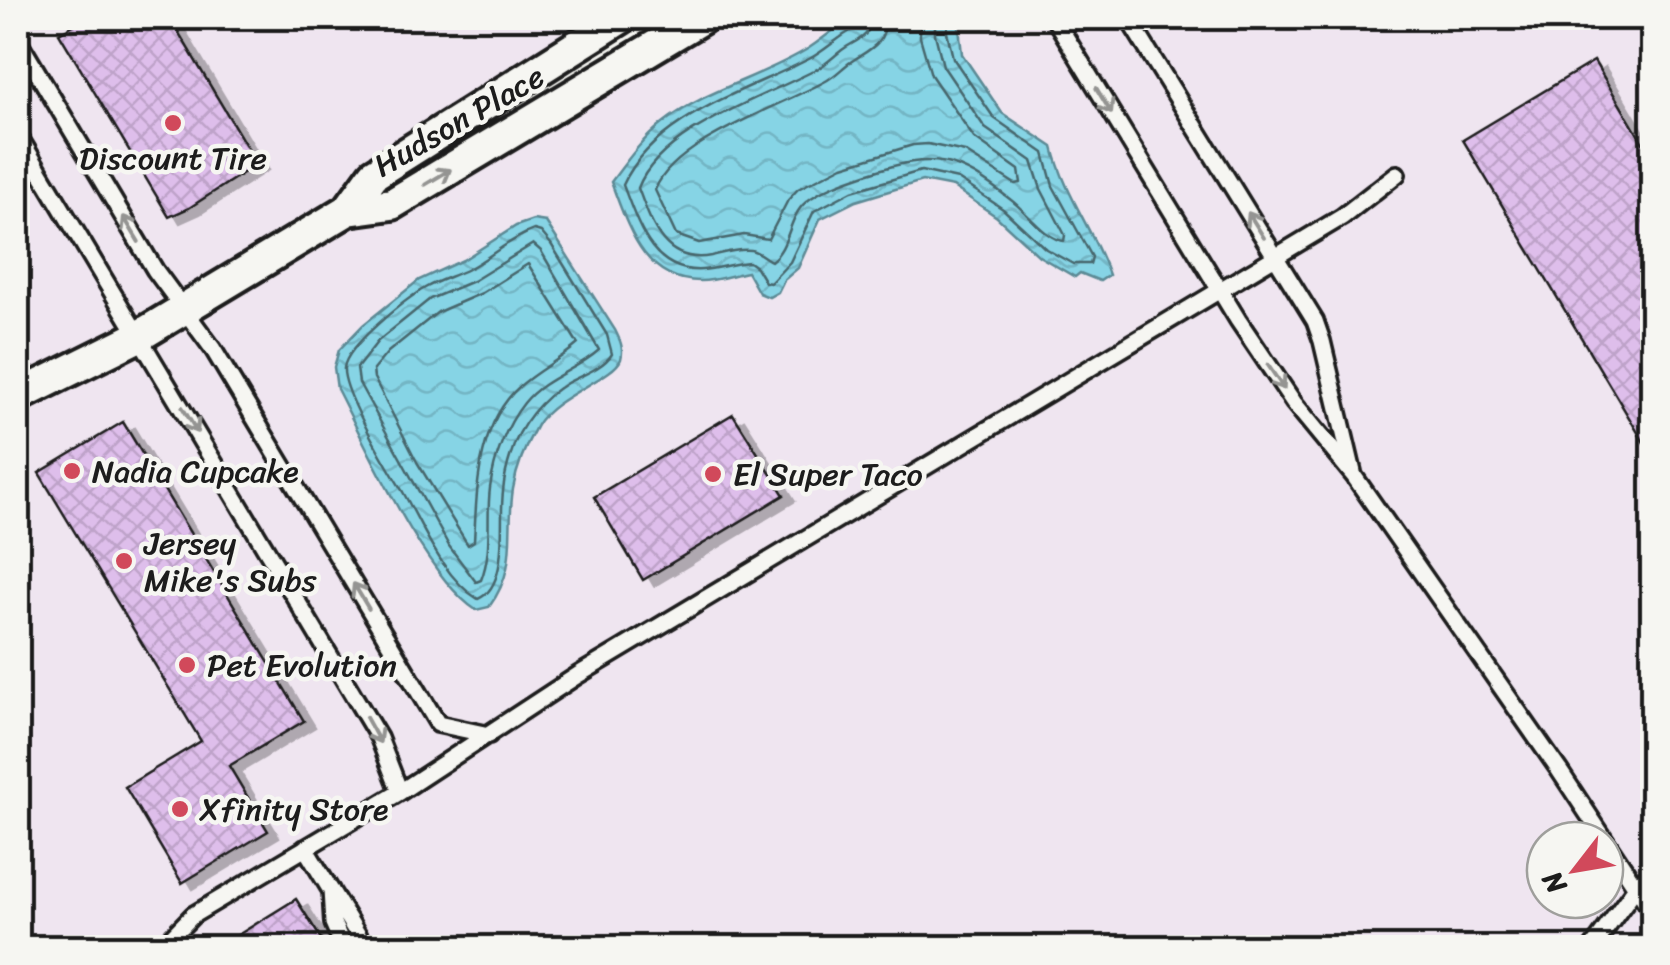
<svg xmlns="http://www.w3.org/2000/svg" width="1670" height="965" font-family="Sriracha,sans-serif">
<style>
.built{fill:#efe5f0;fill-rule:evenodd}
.water{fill:url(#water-waves);stroke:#5c8a95;stroke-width:2.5}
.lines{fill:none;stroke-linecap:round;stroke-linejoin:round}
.shore{stroke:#46666c;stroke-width:2.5}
.building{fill:url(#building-cross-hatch);stroke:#1c1c1c;stroke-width:2.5;filter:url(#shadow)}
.lane-casing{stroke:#1c1c1c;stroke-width:22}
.street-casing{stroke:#1c1c1c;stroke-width:38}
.lane{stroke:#f6f6f2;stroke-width:15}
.street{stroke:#f6f6f2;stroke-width:30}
.oneway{stroke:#949492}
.poi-dot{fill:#d1495b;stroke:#f6f6f2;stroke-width:4}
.labels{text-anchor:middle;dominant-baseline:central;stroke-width:9;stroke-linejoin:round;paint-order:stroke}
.street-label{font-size:32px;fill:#1c1c1c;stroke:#f6f6f2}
.poi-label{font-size:32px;fill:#1c1c1c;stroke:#f6f6f2;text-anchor:start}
</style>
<defs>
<pattern id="water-waves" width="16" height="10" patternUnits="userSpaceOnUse" patternTransform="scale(2.5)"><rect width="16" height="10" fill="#86d4e5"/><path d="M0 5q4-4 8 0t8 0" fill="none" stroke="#73b5c4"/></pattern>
<pattern id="building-cross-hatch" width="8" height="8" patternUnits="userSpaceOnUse" patternTransform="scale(2.5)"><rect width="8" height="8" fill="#debeeb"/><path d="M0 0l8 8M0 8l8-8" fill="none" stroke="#bea3c9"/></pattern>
<filter id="shadow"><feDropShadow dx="11" dy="6" stdDeviation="0" flood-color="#0004"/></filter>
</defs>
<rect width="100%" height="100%" fill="#f6f6f2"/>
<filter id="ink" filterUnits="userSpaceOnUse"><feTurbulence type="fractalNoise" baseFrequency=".01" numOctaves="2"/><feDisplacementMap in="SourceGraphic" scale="20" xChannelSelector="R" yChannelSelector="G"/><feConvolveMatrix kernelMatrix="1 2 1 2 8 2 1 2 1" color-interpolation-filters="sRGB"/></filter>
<g filter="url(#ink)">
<path class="built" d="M18 18H621L349 208 392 204 702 18H1652V947H18ZM1545 840H1605V900H1545Z"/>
<path class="water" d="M863 18H958L962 54 1002 113 1053 147C1065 196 1093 229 1109 275L1100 281 1080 273 1075 277 1039 256 997 217 953 187 922 181 856 201 820 219 798 268 784 280 778 292 769 297 759 293 747 272C732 275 715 281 700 281 643 281 628 226 611 182 626 162 642 139 663 123 706 89 763 77 809 48 833 32 833 26 863 18Z
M533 220 546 222 615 330C620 340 624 348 621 359 614 378 554 396 537 425 525 446 517 465 513 489 506 534 519 566 489 607L476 610C425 577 367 447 337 389L334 367 339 350 363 325 419 280 463 260 516 226Z"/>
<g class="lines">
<path class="shore" d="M858 18 854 29C838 37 825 51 809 59 746 91 654 117 623 185 638 224 652 273 702 270 718 269 733 263 749 262L756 267 765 282 770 283 790 262 814 211 852 191 921 171 958 179 1003 209 1046 249 1073 264H1090L1092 257 1053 186 1044 153 994 118 953 58 947 32 948 18
M871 18C870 39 857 39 842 50 834 56 826 64 817 69 765 97 660 130 638 188 651 223 664 265 711 256 723 253 739 248 751 250 759 252 765 258 771 261 790 247 788 217 806 202 823 188 848 180 869 173 935 152 956 157 1011 200 1026 211 1046 240 1064 241L1065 235 1041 189 1032 161 985 128 943 66 935 34V18
M886 18C885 46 869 49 849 63 841 69 834 77 824 82 780 106 673 142 655 190L676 235 699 243 744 235 768 239 788 200 798 189 843 166 913 145 928 144 965 152 1015 184 1021 183 1019 170 974 138 931 75 920 37V18
M534 230 541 232 551 244 607 335 612 354C603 368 582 375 567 383 542 398 519 425 511 454 507 466 504 479 503 492 499 520 510 586 478 599 443 578 423 527 403 492 389 469 342 392 344 368 346 346 406 299 425 288 439 280 454 276 468 269 491 257 509 239 534 230Z
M533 244 541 251 599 350C577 370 544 378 524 403 505 427 494 459 490 488 486 519 493 550 481 580L476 582 449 546 359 383 357 368 378 341 430 299 473 281Z
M528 264 578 344C561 359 538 370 520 386 477 425 477 488 474 541L468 545 417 462 374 378 373 370 388 352 438 312 482 293Z"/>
</g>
<path class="building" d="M86 18H170L257 164 189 208 169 217 59 33Z
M1594 61 1652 158V456L1463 140Z
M733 414 784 495 643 580 594 497Z
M123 422 304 721 229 766 268 831 182 883 125 787 201 741 39 473Z
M296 899 327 948H217Z"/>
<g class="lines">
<g class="lane-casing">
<path id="lane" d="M1054 18 1238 320 1294 403 1354 476 1559 770 1652 911
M1128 18 1315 321 1322 341 1353 472
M18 40 155 270 213 349 438 724 489 735
M18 135 379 738 400 792
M18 276V294
M305 848 366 948
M331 890 333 923 344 948
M161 948 193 915 400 792 578 675 1342 217 1397 174
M1592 948 1637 886 1652 872"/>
</g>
<g class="street-casing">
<path id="street" d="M348 210 392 204 702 18
M18 396 139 336 348 210 374 174 621 18"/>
</g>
<use href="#lane" class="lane"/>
<use href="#street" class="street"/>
</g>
<defs><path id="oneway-shaft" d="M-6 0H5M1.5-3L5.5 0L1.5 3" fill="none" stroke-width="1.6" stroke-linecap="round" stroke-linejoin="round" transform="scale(2.5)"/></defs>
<g class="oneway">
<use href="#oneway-shaft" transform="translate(1104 101) rotate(59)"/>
<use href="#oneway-shaft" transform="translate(438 177) rotate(-31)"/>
<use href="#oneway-shaft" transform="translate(1256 225) rotate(-122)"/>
<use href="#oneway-shaft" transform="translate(131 229) rotate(-121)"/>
<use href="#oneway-shaft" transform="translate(1276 377) rotate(56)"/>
<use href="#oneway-shaft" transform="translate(190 420) rotate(59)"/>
<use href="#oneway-shaft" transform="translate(361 596) rotate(-121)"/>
<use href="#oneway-shaft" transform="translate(373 730) rotate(61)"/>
</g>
</g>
<g class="poi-dot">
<circle cx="173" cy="123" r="10"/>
<circle cx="72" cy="471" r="10"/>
<circle cx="713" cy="474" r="10"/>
<circle cx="124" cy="561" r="10"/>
<circle cx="187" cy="665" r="10"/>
<circle cx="180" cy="809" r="10"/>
</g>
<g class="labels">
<g class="street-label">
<text transform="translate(459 121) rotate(-30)">Hudson Place</text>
</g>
<g class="poi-label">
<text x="173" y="158" text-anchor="middle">Discount Tire</text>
<text x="92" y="471">Nadia Cupcake</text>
<text x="733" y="474">El Super Taco</text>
<text x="144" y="543">Jersey<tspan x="144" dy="37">Mike's Subs</tspan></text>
<text x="207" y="665">Pet Evolution</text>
<text x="200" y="809">Xfinity Store</text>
</g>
</g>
<rect width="1670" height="965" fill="none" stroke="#f6f6f2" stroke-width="60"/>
<rect x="30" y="30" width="1610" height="905" fill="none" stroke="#1c1c1c" stroke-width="4" filter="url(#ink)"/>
<g transform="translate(1575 870) rotate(239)"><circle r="48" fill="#f6f6f2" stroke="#9f9f9c" stroke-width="2.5"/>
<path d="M0-8L18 38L0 25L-18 38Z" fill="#d1495b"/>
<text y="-15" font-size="28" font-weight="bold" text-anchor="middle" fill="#1c1c1c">N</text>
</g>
</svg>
